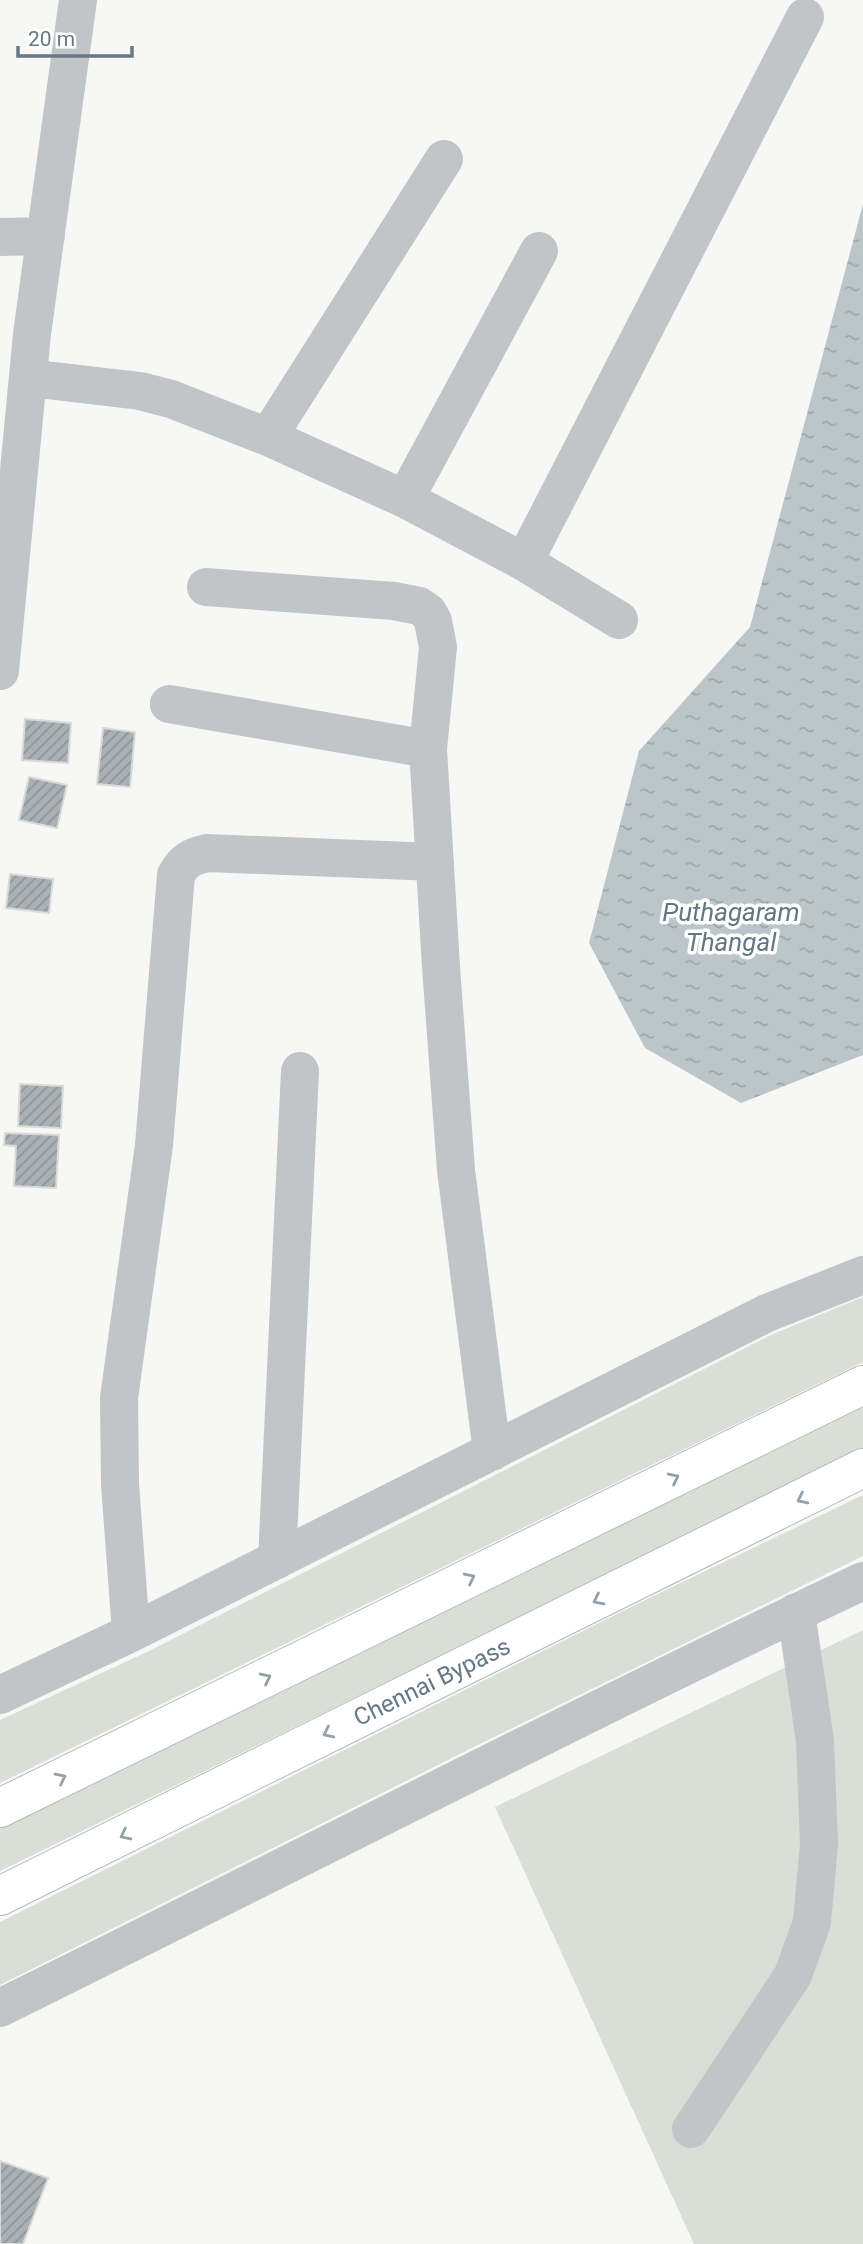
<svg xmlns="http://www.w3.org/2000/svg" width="863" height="2244" font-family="Roboto,sans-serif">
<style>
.green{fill:#d9ded6}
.water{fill:url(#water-ripples)}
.building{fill:url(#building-hatch);stroke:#d9d9d7;stroke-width:2}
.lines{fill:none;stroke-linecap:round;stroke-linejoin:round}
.highway-casing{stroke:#b6b9bc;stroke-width:40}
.minor{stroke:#c1c5c8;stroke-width:38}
.highway{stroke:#fff;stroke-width:38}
.oneway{stroke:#95a0aa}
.labels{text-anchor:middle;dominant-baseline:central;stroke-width:7;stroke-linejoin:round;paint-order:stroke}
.street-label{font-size:24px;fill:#677785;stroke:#fff}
.water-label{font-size:26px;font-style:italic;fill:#637781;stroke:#fff}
</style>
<defs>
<pattern id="water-ripples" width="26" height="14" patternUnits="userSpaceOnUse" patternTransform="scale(1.75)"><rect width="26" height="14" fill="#bbc5ca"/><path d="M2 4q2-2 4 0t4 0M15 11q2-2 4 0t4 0" fill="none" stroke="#9ca5aa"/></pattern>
<pattern id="building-hatch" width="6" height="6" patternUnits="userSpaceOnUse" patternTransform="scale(1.75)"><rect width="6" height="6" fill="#a9b1b7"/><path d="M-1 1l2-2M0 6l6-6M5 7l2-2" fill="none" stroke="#8d959a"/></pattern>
</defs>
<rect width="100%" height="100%" fill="#f7f8f5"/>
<path class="green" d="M863 1297V1362L0 1783V1720L147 1652 773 1334Z
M863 1407V1450L0 1871V1826Z
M863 1495V1556L472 1748 0 1985V1922L641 1602Z
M863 1630V2244H694L495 1807Z"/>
<path class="water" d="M863 204V1055L741 1103 645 1048 589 943 639 751 750 627Z"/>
<path class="building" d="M25 719 71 723 68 763 22 760Z
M103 728 135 732 130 787 97 784Z
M29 777 67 785 57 828 19 820Z
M10 874 53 879 49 913 6 908Z
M20 1084 63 1086 61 1128 18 1126Z
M5 1133 59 1135 56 1188 14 1186 16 1146 4 1145Z
M0 2161 48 2178 23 2244H0Z"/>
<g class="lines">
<g class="highway-casing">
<path id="highway" d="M0 1808 863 1385
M0 1896 863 1468"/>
</g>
<path class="minor" d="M0 237 46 236
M29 378 140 391 171 399 268 437 405 499 524 562 619 620
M268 437 444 159
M405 499 539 251
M524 562 805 17
M206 587 394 601 419 606 428 612 433 621 438 647 428 749 441 967 456 1170 492 1452
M0 671 32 334 78 0
M169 704 428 749
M277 1560 300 1071
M131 1633 120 1484 119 1398 154 1145 176 875C184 860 191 857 207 853L435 862
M0 1695 131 1633 767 1313 863 1275
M0 2008C288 1866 573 1718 863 1581
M691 2129 793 1975 812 1922 819 1844 815 1741 796 1612"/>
<use href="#highway" class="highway"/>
</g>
<defs><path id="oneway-chevron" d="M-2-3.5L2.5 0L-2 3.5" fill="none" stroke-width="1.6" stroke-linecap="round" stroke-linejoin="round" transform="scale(1.75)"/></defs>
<g class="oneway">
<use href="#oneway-chevron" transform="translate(674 1478) rotate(-26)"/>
<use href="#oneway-chevron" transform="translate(802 1499) rotate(154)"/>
<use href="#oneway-chevron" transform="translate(470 1578) rotate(-26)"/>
<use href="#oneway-chevron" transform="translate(598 1600) rotate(154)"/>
<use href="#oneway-chevron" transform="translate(266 1678) rotate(-26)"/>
<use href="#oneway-chevron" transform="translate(328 1733) rotate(154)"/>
<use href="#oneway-chevron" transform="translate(61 1778) rotate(-26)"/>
<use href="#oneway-chevron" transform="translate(125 1835) rotate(154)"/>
</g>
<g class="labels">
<g class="street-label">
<text transform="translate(432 1682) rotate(-26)">Chennai Bypass</text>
</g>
<g class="water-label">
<text x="731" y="912">Puthagaram<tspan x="731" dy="30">Thangal</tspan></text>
</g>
</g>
<path d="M18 46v10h114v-10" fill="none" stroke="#677785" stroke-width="3.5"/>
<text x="28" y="46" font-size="21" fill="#677785" stroke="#ffffff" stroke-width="5" paint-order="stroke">20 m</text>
</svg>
